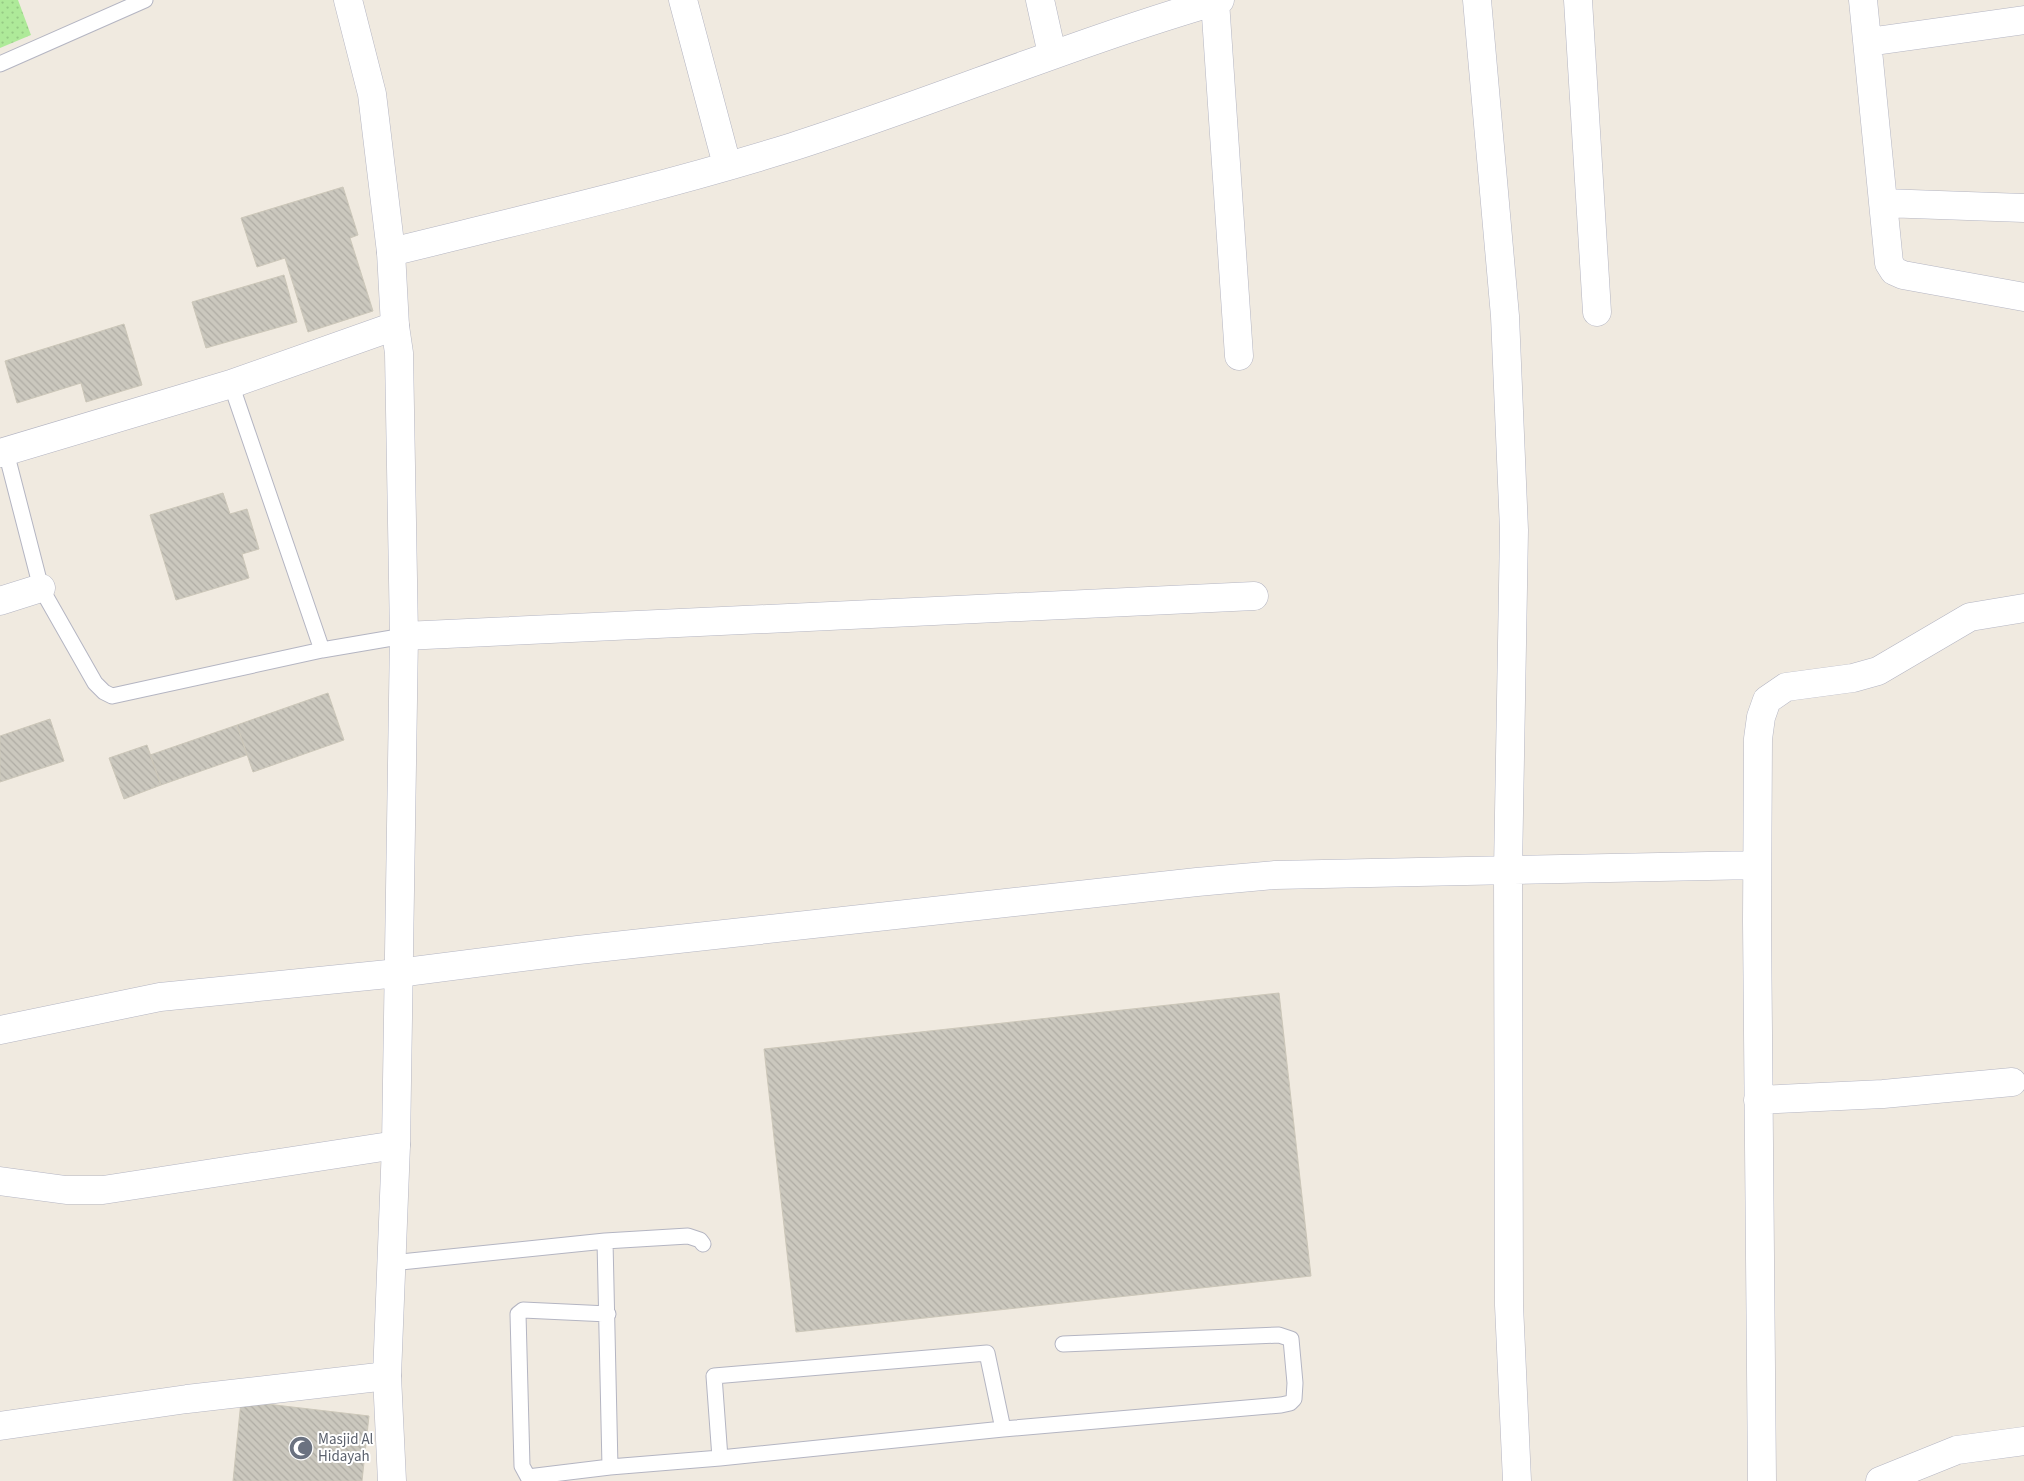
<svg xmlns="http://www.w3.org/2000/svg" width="2024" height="1481" font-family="'Source Sans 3',sans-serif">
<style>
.park{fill:url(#park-dots)}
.building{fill:url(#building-back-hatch);stroke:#ccc7b9}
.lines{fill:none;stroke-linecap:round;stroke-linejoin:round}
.service-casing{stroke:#b4b5c2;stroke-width:17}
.minor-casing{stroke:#b4b5c2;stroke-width:29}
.secondary-casing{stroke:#b4b5c2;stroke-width:29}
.service{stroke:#fff;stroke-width:15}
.minor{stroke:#fff;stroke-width:28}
.secondary{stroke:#fff;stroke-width:28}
.labels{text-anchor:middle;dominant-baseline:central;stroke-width:4;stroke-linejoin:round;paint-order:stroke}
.worship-label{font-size:15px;fill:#5b616d;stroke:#fff;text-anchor:start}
</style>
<defs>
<pattern id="park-dots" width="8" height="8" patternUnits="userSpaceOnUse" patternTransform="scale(1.25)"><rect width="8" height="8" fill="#aeea99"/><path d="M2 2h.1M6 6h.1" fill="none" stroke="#96c984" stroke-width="1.8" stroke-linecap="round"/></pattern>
<pattern id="building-back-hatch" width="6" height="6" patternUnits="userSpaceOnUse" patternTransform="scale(1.25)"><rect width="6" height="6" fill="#cbc8be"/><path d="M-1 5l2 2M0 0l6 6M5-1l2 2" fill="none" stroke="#afaca4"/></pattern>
</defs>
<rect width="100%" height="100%" fill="#f0eae0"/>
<path class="park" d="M0 0H18L31 35 0 48Z"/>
<path class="building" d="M343 187 358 235 350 238 373 311 308 332 285 258 257 267 241 218Z
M284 275 297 322 206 348 192 302Z
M124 324 142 385 86 402 81 383 17 403 5 361Z
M223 493 230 514 247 509 259 549 242 554 249 578 176 600 150 515Z
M328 693 344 740 253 772 237 725Z
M50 719 64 761 0 782V736Z
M237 725 247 755 161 785 150 755Z
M147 745 161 785 124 799 109 758Z
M1279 993 1311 1276 796 1332 764 1049Z
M241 1401 369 1416 362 1481H233Z"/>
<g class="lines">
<g class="service-casing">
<path id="service" d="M0 64 145 0
M231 384 322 650
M6 452 41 588 95 683 104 692 112 696 322 650 404 636
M605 1241 610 1467 720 1458 1003 1429 1281 1405 1290 1403 1294 1399 1295 1383 1291 1339 1279 1335 1063 1344
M391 1263 605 1241 688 1236 700 1240 703 1244
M608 1314 523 1310 518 1314 522 1466 528 1477 610 1467
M720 1458 714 1376 987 1353 1003 1429"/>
</g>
<g class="minor-casing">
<path id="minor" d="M683 0 727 165
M1040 0 1052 54
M1477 0 1505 316 1514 530 1508 870 1509 1305 1517 1481
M1578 0 1597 312
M1863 0 1889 263 1894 271 1903 275 2024 297
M1215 1 1239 356
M1868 42 2024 20
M1883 203 2024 208
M391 252C525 219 660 188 792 147 936 101 1075 42 1220 0
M0 453 231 384 395 326
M0 601 41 588
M404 636 1254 596
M0 1030 160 997 398 973 578 950 1197 882 1275 875 1757 865
M1758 1100 1883 1094 2012 1082
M0 1181 66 1190H103L396 1145
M0 1426 187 1399 387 1376
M1762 1481 1757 921 1758 739 1761 717 1767 700 1786 687 1853 678 1878 671 1970 617 2024 608
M1880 1481 1957 1450 2024 1441"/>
</g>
<g class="secondary-casing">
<path id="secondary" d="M348 0 372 94 391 252 395 326 399 353 404 636 396 1145 387 1376 392 1481"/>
</g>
<use href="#service" class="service"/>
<use href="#minor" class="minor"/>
<use href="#secondary" class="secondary"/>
</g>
<defs>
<g id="mosque-disc" transform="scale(1.25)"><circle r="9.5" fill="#6b7280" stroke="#fff"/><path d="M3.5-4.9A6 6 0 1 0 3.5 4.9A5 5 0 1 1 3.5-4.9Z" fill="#fff"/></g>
</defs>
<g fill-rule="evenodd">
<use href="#mosque-disc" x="301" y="1448"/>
</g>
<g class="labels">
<g class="worship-label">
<text x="318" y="1439">Masjid Al<tspan x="318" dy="17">Hidayah</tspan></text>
</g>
</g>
</svg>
